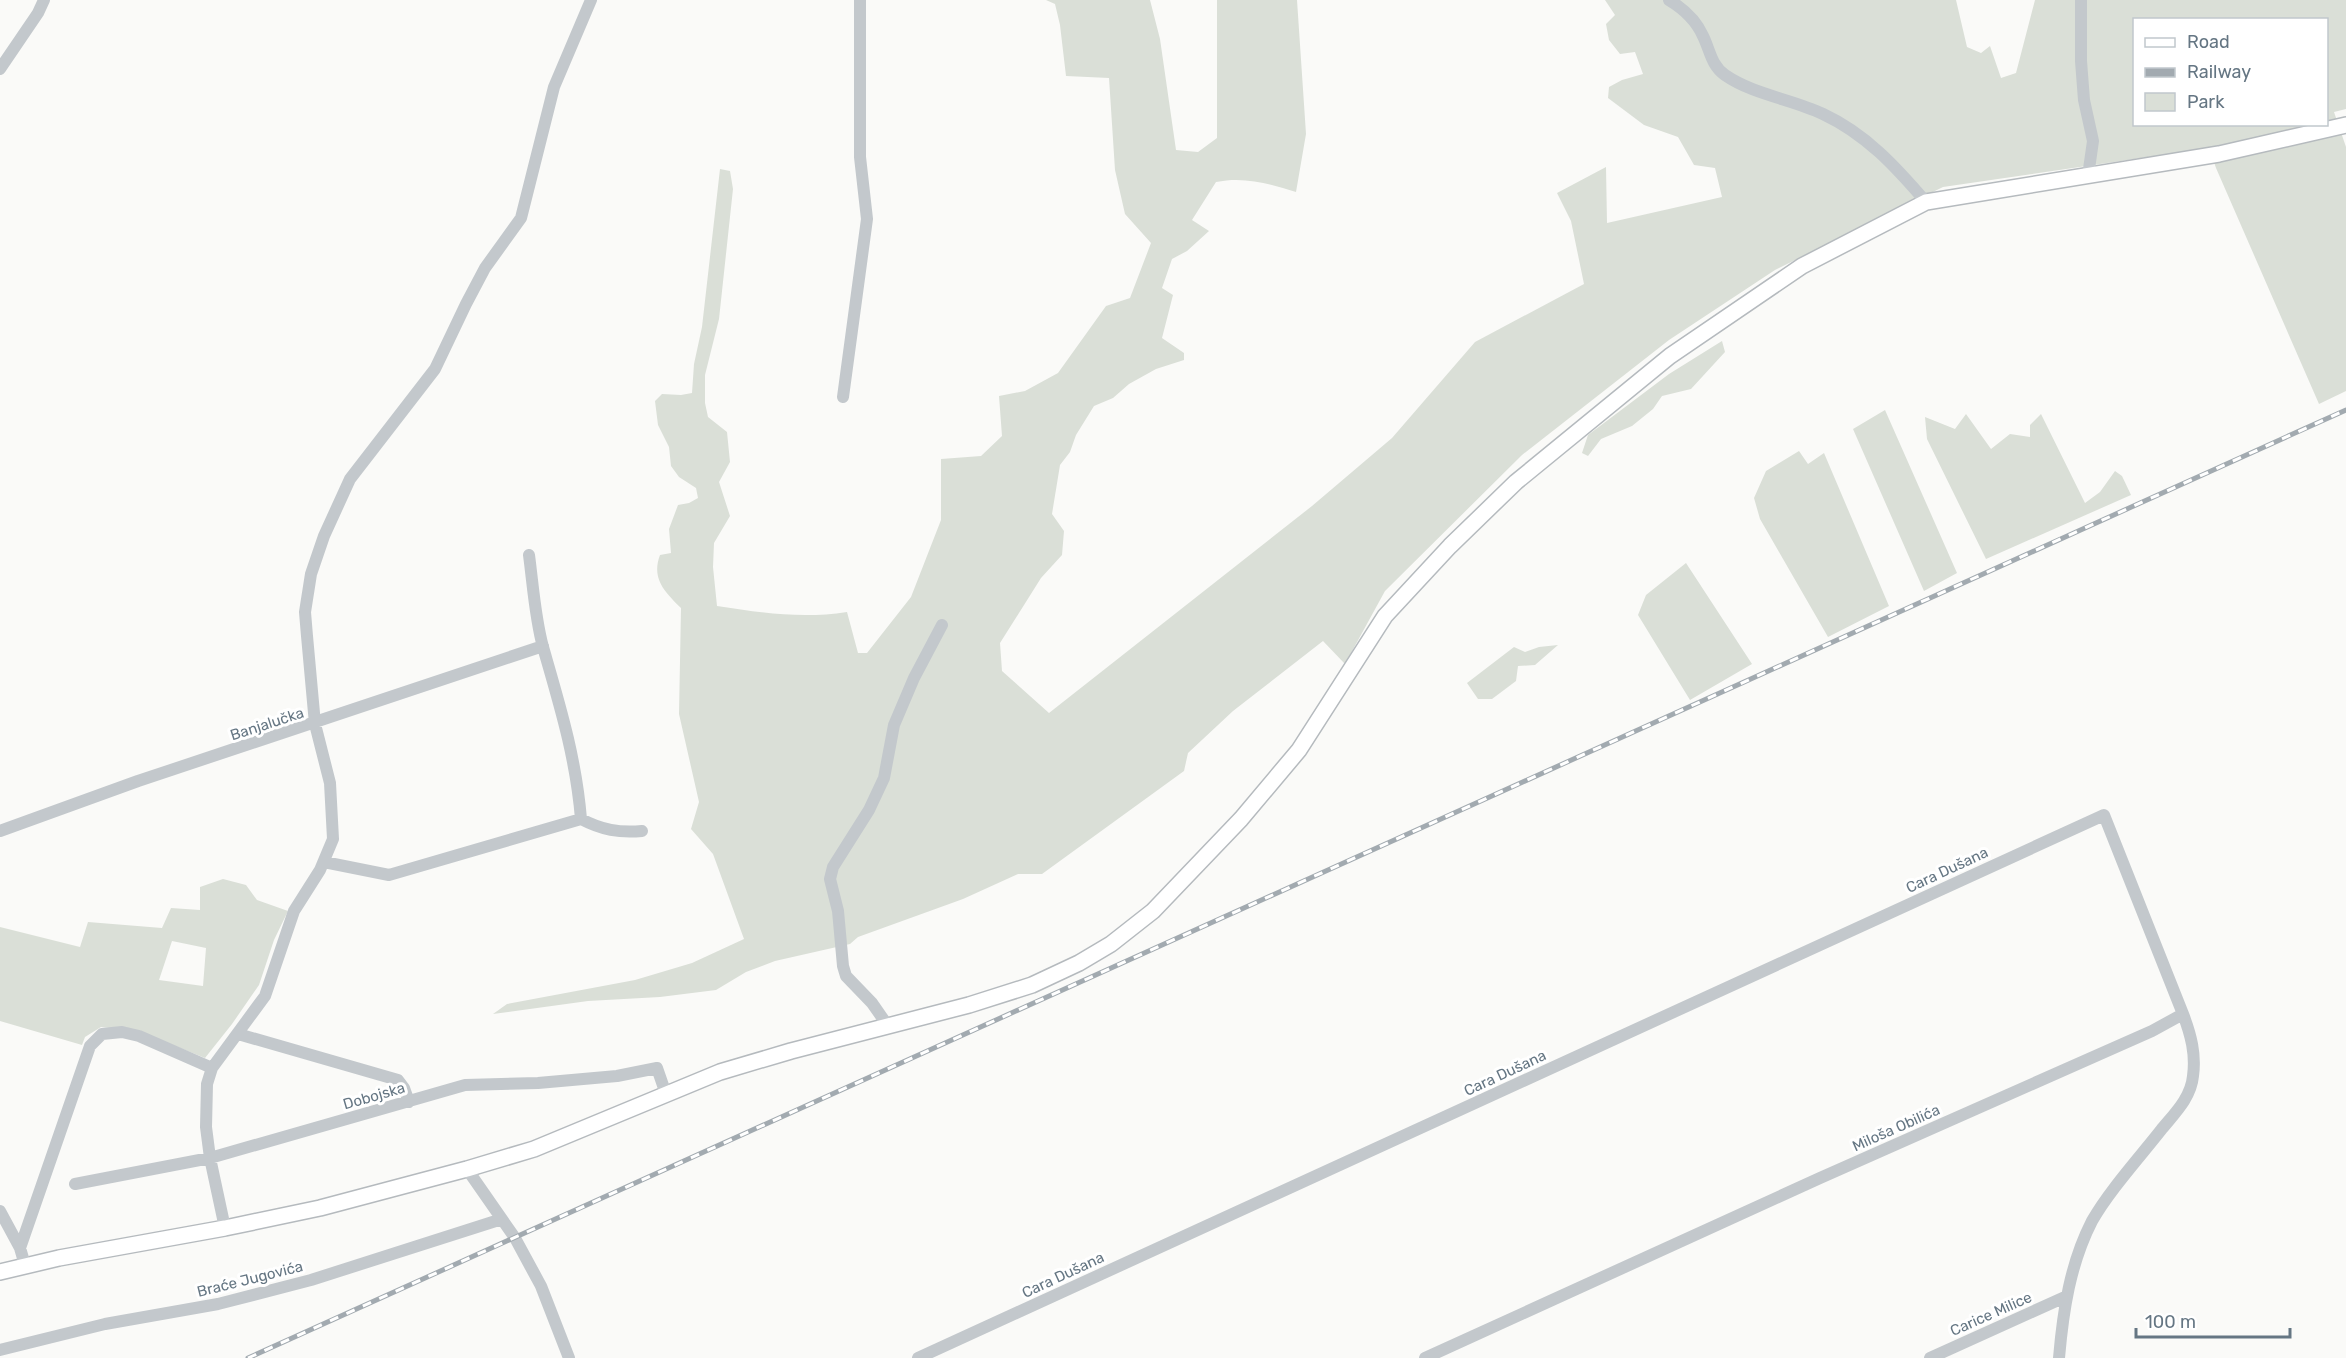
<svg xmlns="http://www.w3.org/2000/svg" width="2346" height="1358" font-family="Rubik,sans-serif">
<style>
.green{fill:#dadfd7;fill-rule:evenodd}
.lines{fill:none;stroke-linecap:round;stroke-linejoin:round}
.major-casing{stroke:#b5babe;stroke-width:18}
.minor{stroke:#c3c8cc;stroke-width:12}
.major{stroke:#fff;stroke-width:15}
.rail-casing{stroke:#a2aab0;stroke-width:5}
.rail{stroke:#fff;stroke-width:3;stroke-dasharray:9;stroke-linecap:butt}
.labels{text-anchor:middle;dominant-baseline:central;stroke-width:6;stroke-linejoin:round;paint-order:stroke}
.street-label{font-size:15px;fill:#657683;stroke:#fff}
</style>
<rect width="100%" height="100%" fill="#fafaf8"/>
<path class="green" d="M1046 0H1150L1160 39 1176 150 1198 152 1217 138V0H1297L1306 134 1296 192C1269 184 1245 176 1216 182L1192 220 1209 231 1187 251 1172 259 1162 288 1173 295 1162 338 1184 353V360L1156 369 1129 384 1113 398 1094 406 1076 435 1070 452 1060 465 1052 514 1064 531 1062 555 1041 578 1000 643 1002 671 1049 713 1312 506 1392 438 1475 342 1584 284 1571 221 1557 193 1606 167 1607 223 1722 197 1715 168 1694 165 1678 137 1644 125 1608 98 1609 87 1622 80 1643 74 1635 52 1620 54 1609 40 1606 24 1615 15 1605 0H1956L1967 47 1981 53 1990 46 2001 78 2016 73 2035 0H2346V109L2334 112 2346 147V391L2319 404 2216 168 2209 148 1943 187 1775 270 1669 340 1522 455 1385 591 1345 664 1323 641 1233 711 1188 753 1184 771 1042 874H1018L963 899 858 937 850 944 775 961 746 972 716 990 660 997 588 1001 493 1014 507 1004 635 980 692 963 744 939 713 854 691 829 699 802 679 714 681 608C665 592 651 579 660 555L671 553 669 529 678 505 689 503 698 498 696 488 679 477 671 466 669 447 658 425 655 401 662 394 681 395 692 393 694 364 702 327 720 169 730 171 733 189 719 319 705 375V403L708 417 727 432 730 462 719 482 730 516 714 543 713 567 717 606C762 613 802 619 847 612L858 653H867L911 597 941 520V459L981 456 1002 436 999 396 1025 391 1058 373 1106 306 1130 298 1151 243 1125 214 1115 170 1109 78 1066 76 1060 25 1055 4ZM2134 20H2326V124H2134Z
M1722 341 1725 352 1691 389 1662 396 1653 409 1632 426 1601 439 1588 456 1582 453 1588 435 1669 374Z
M1885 410 1957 573 1924 591 1853 429Z
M1966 414 1991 449 2010 434 2030 437V425L2041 414 2085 503 2100 492 2115 471 2122 476 2131 495 1986 559 1927 439 1925 417 1955 429Z
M1799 451 1808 464 1824 453 1889 606 1828 637 1760 519 1754 498 1766 471Z
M1686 563 1752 664 1690 700 1638 615 1646 595Z
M1558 645 1535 665 1518 666 1516 681 1492 699H1478L1467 683 1514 647 1525 652 1539 647Z
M223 879 246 885 257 900 288 911 274 940 259 985 232 1024 205 1058 138 1031 101 1027 85 1037 82 1045 0 1021V927L80 947 88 922 162 928 171 908 200 910V887ZM172 941 206 948 203 986 159 980Z"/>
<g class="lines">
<g class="major-casing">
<path id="major" d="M0 1272 59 1258 225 1228 320 1208 467 1169 534 1149 720 1072 791 1051 969 1005 1032 985 1079 963 1111 944 1153 911 1241 819 1299 750 1385 616 1450 546 1516 482 1670 356 1802 266 1926 202 2219 154 2346 125"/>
</g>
<path class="minor" d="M1669 0C1684 9 1696 20 1703 36 1710 50 1711 65 1725 75 1754 95 1792 99 1823 114 1866 134 1896 167 1926 202
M2081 0V61L2084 100 2093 141 2088 176
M0 69 38 13 44 0
M843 397 867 219 860 157V0
M581 819C602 830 619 833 642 831
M0 831 138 781 543 646
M324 862 389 875 581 819C576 758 560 706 543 647 535 618 533 585 529 555
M888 1026 872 1003 846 976 843 966 838 911 830 879 833 867 869 810 884 778 894 725 914 678 942 625
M238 1034 398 1080 404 1088 409 1102
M467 1169 515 1238 541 1286 569 1358
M75 1184 210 1158 465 1085 538 1083 617 1076 657 1068 666 1094
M0 1211 20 1248 25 1265
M225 1228 210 1158 206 1127 207 1084 212 1068 265 996 294 911 320 870 333 839 330 783 315 724 307 636 305 612 311 574 324 536 350 479 435 369 466 304 485 268 521 218 554 87 591 0
M20 1248 90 1046 102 1034 122 1032 139 1036 212 1068
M0 1350 105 1324 218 1304 311 1280 502 1219
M918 1358 2104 815 2183 1014 2152 1031 1820 1178 1425 1358
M1930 1358 2065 1297
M2059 1358C2063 1311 2070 1264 2092 1221 2109 1191 2139 1158 2161 1130 2174 1114 2191 1098 2193 1076 2196 1054 2191 1035 2183 1014"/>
<use href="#major" class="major"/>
<g class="rail-casing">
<path id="rail" d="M248 1358 2346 410"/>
</g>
<use href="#rail" class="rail"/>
</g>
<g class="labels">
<g class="street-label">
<text transform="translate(267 724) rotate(-18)">Banjalučka</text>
<text transform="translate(1947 870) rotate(-25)">Cara Dušana</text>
<text transform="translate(1505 1073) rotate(-25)">Cara Dušana</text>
<text transform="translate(374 1096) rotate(-16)">Dobojska</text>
<text transform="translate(1896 1128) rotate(-24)">Miloša Obilića</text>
<text transform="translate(1063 1275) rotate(-25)">Cara Dušana</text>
<text transform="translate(250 1279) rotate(-14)">Braće Jugovića</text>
<text transform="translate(1991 1314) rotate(-24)">Carice Milice</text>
</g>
</g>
<rect x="2133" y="18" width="195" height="108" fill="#ffffff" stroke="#c1c8cd" stroke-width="1.5"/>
<rect x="2145" y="38" width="30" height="9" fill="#ffffff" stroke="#c1c8cd" stroke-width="1.5"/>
<text x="2187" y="48" font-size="18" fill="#657683">Road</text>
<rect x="2145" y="68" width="30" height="9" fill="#a2aab0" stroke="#c1c8cd" stroke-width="1.5"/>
<text x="2187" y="78" font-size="18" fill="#657683">Railway</text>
<rect x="2145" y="93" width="30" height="18" fill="#dadfd7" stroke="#c1c8cd" stroke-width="1.5"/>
<text x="2187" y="108" font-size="18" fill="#657683">Park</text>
<path d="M2136 1328v9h154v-9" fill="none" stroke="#657683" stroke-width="3"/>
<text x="2145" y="1328" font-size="18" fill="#657683" stroke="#ffffff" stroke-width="4.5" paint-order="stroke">100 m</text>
</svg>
